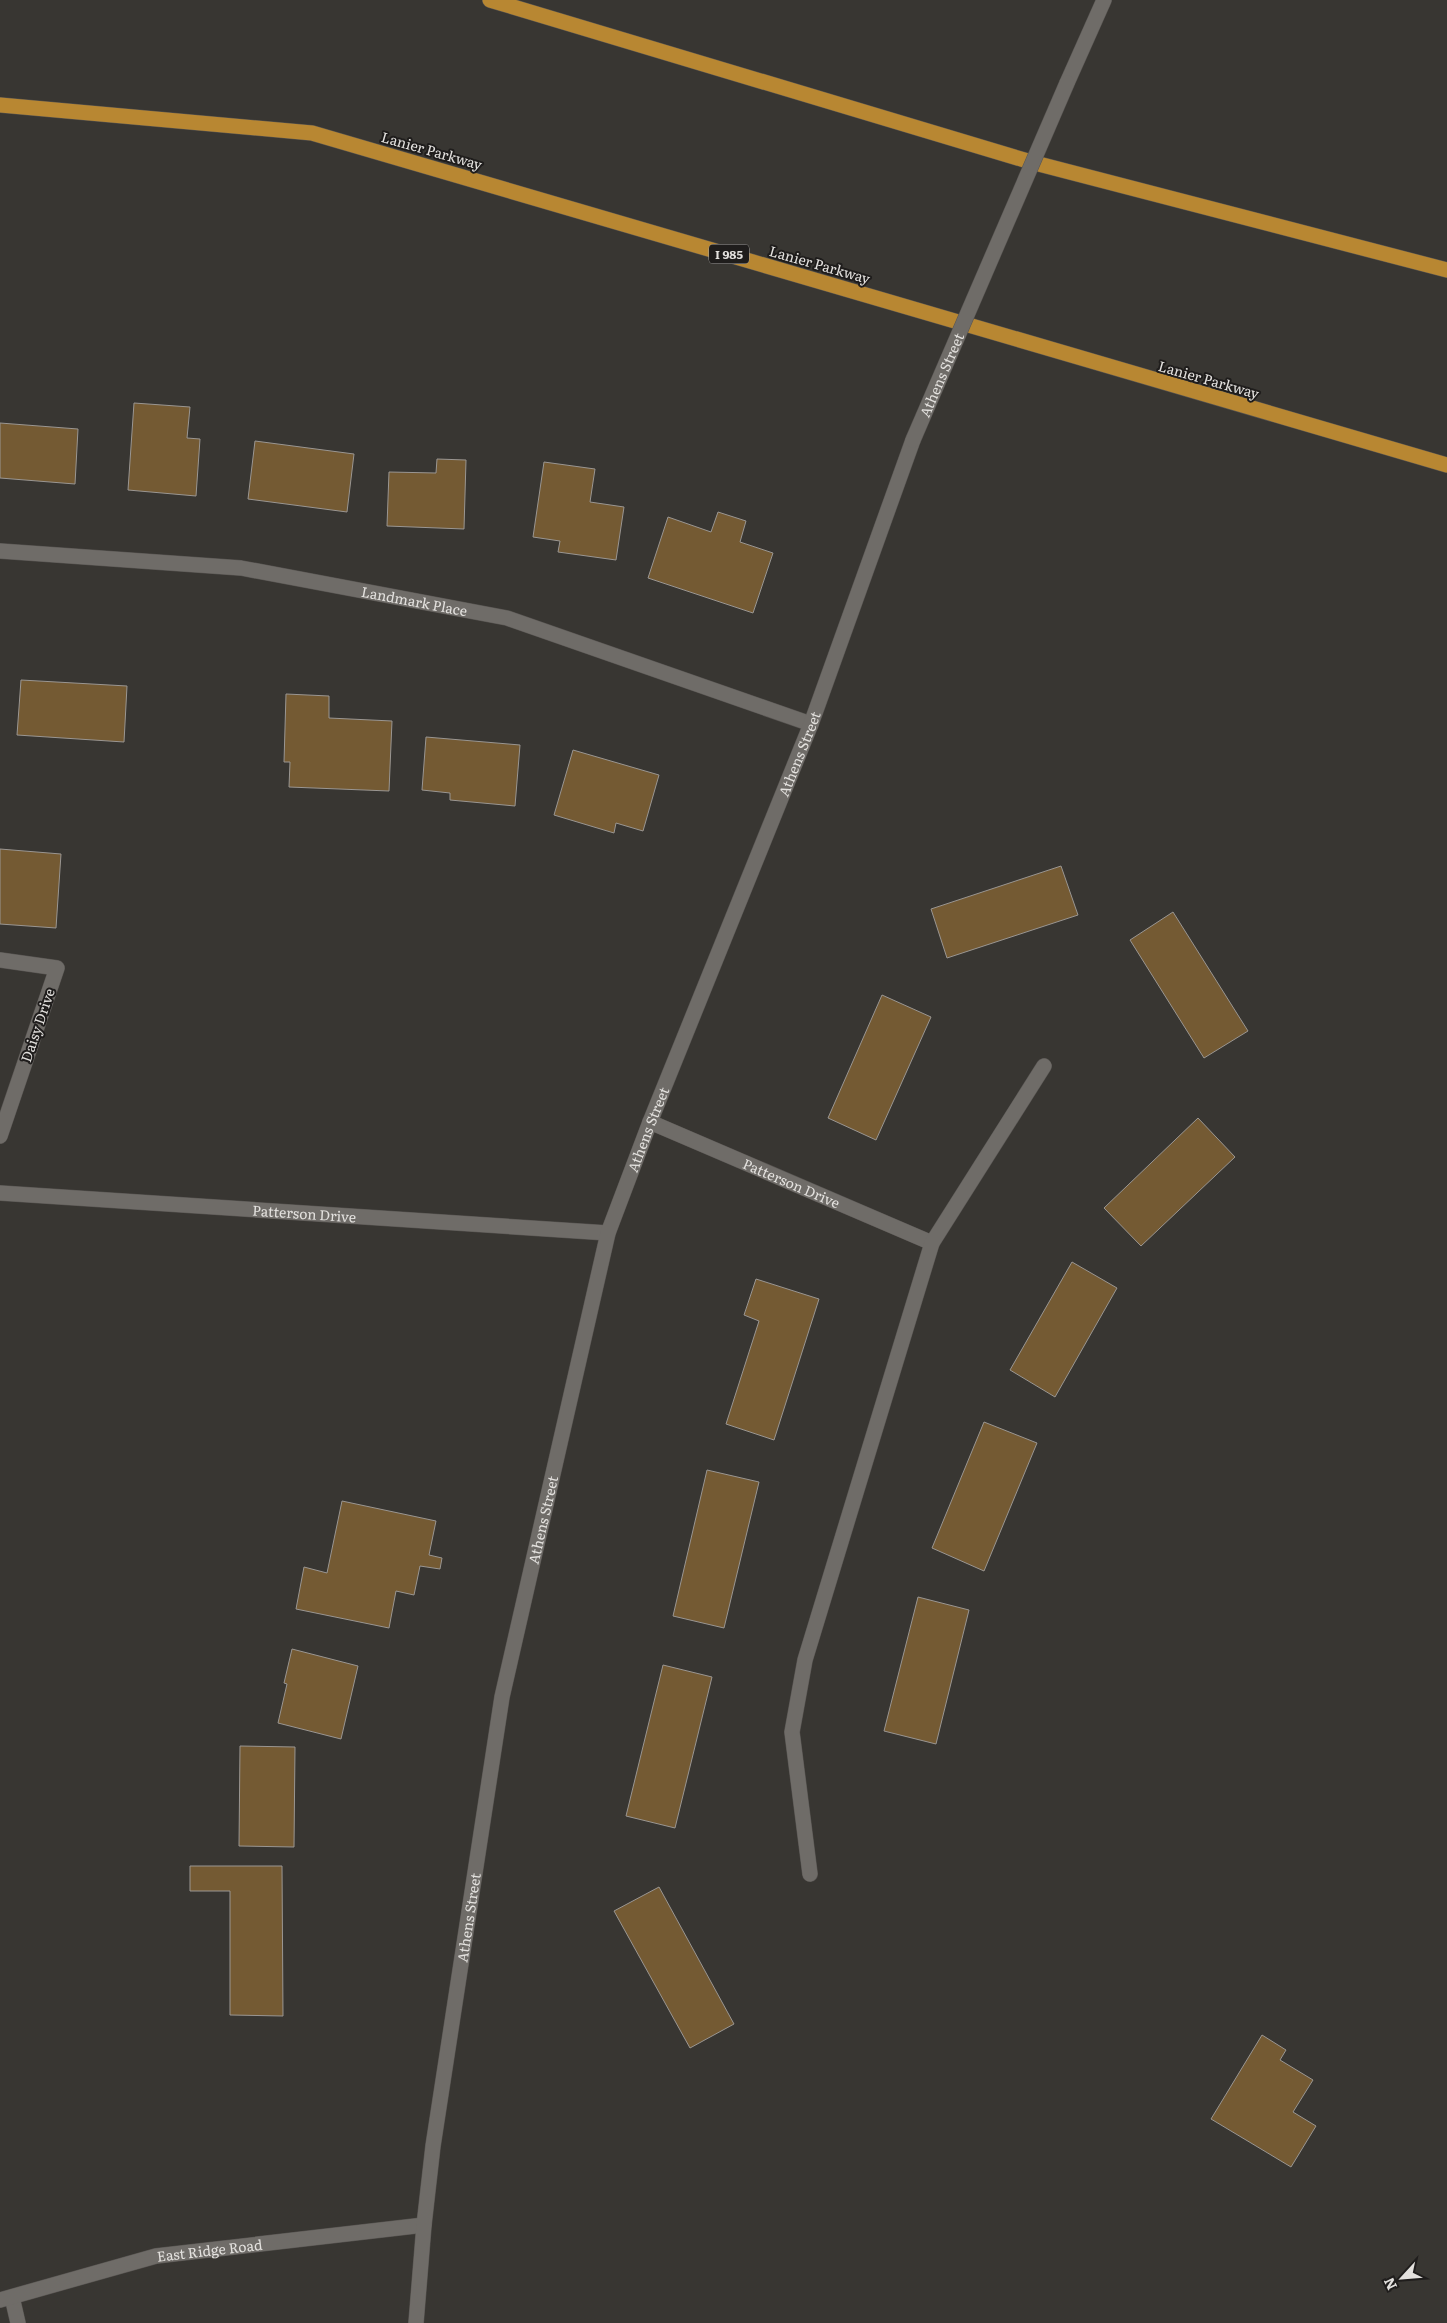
<svg xmlns="http://www.w3.org/2000/svg" width="1447" height="2323" font-family="Literata,serif">
<style>
.building{fill:#745a33;stroke:#9a9692}
.lines{fill:none;stroke-linecap:round;stroke-linejoin:round}
.lane-casing{stroke:#575451;stroke-width:16}
.street-casing{stroke:#575451;stroke-width:16}
.highway-casing{stroke:#575451;stroke-width:16}
.lane{stroke:#6f6c68;stroke-width:15}
.street{stroke:#6f6c68;stroke-width:15}
.highway{stroke:#b88732;stroke-width:15}
.street-bridge-casing{stroke:#575451;stroke-width:16;stroke-linecap:butt}
.street-bridge{stroke:#6f6c68;stroke-width:15}
.labels{text-anchor:middle;dominant-baseline:central;stroke-width:4;stroke-linejoin:round;paint-order:stroke}
.shield{fill:#1f1d1c;stroke:#a8a6a4;stroke-width:1}
.shield-label{font-size:12px;font-weight:bold;fill:#e3e1de}
.street-label{font-size:14px;fill:#e3e1de;stroke:#1f1d1c}
</style>
<rect width="100%" height="100%" fill="#383632"/>
<path class="building" d="M134 403 190 407 187 438 200 439 196 496 128 490Z
M0 423 78 429 75 484 0 478Z
M255 441 354 454 347 512 248 499Z
M437 459 466 460 464 529 387 526 389 472 436 473Z
M544 462 595 469 590 502 624 507 616 560 558 552 560 541 533 537Z
M718 512 746 521 740 542 773 553 753 613 648 578 668 517 711 532Z
M21 680 127 686 124 742 17 735Z
M286 694 329 696V718L392 721 389 791 289 787 290 762H284Z
M426 737 520 745 515 806 450 800V793L422 790Z
M573 750 659 775 643 831 616 823 614 833 554 815Z
M0 849 61 854 56 928 0 924Z
M1061 866 1078 915 947 958 931 909Z
M1173 912 1248 1031 1204 1058 1130 940Z
M882 995 931 1017 876 1140 828 1118Z
M1198 1118 1235 1157 1141 1246 1104 1208Z
M1072 1262 1117 1288 1055 1397 1010 1370Z
M756 1279 819 1299 774 1440 726 1424 759 1321 744 1315Z
M984 1422 1037 1443 984 1571 932 1548Z
M707 1470 759 1482 724 1628 673 1616Z
M342 1501 436 1521 429 1555 442 1558 440 1569 420 1566 414 1595 396 1591 389 1628 296 1609 304 1567 327 1573Z
M918 1597 969 1610 936 1744 884 1731Z
M292 1649 358 1666 341 1739 278 1723 287 1684 284 1683Z
M663 1665 712 1677 675 1828 626 1816Z
M240 1746 295 1747 294 1847 239 1846Z
M190 1866H282L283 2016 230 2015V1891H190Z
M659 1887 734 2024 690 2048 614 1911Z
M1262 2035 1286 2050 1280 2060 1313 2080 1293 2112 1316 2126 1291 2167 1211 2119Z"/>
<g class="lines">
<g class="lane-casing">
<path id="lane" d="M12 2297 18 2323"/>
</g>
<g class="street-casing">
<g id="street">
<path d="M1067 83 1104 0"/>
<path id="s1" d="M0 551 241 568 507 618 811 724"/>
<path d="M0 960 57 968 0 1136"/>
<path id="s2" d="M650 1122 932 1243"/>
<path id="s3" d="M0 1193 608 1233"/>
<path d="M810 1874 792 1732 805 1660 932 1243 1044 1066"/>
<path id="s4" d="M0 2300 156 2256 424 2225"/>
<path id="s5" d="M416 2323 424 2225 433 2146 502 1697 608 1233 650 1122 811 724 913 440"/>
</g>
</g>
<g class="highway-casing">
<path id="highway" d="M490 0 1031 162 1447 270
M0 105 312 133 1447 465"/>
</g>
<use href="#lane" class="lane"/>
<use href="#street" class="street"/>
<use href="#highway" class="highway"/>
<g class="street-bridge-casing">
<g id="street-bridge">
<path id="s6" d="M913 440 1067 83"/>
</g>
</g>
<use href="#street-bridge" class="street-bridge"/>
</g>
<g class="labels">
<rect class="shield" x="709" y="244.5" width="40" height="19" rx="4"/>
<g class="shield-label">
<text x="729" y="254">I 985</text>
</g>
<g class="street-label">
<text transform="translate(432 150) rotate(16)">Lanier Parkway</text>
<text transform="translate(820 264) rotate(16)">Lanier Parkway</text>
<text stroke="none"><textPath href="#s6" startOffset="71">Athens Street</textPath></text>
<text transform="translate(1209 379) rotate(16)">Lanier Parkway</text>
<text stroke="none"><textPath href="#s1" startOffset="418">Landmark Place</textPath></text>
<text stroke="none"><textPath href="#s5" startOffset="1624">Athens Street</textPath></text>
<text transform="translate(37 1025) rotate(-71)">Daisy Drive</text>
<text stroke="none"><textPath href="#s5" startOffset="1219">Athens Street</textPath></text>
<text stroke="none"><textPath href="#s2" startOffset="154">Patterson Drive</textPath></text>
<text stroke="none"><textPath href="#s3" startOffset="305">Patterson Drive</textPath></text>
<text stroke="none"><textPath href="#s5" startOffset="814">Athens Street</textPath></text>
<text stroke="none"><textPath href="#s5" startOffset="409">Athens Street</textPath></text>
<text stroke="none"><textPath href="#s4" startOffset="216">East Ridge Road</textPath></text>
</g>
</g>
<g transform="translate(1402 2278) rotate(244)" stroke="#1f1d1c" stroke-width="4" paint-order="stroke">
<path d="M0-4L9 19L0 12L-9 19Z" fill="#e3e1de"/>
<text y="-8" font-size="14" font-weight="bold" text-anchor="middle" fill="#e3e1de">N</text>
</g>
</svg>
